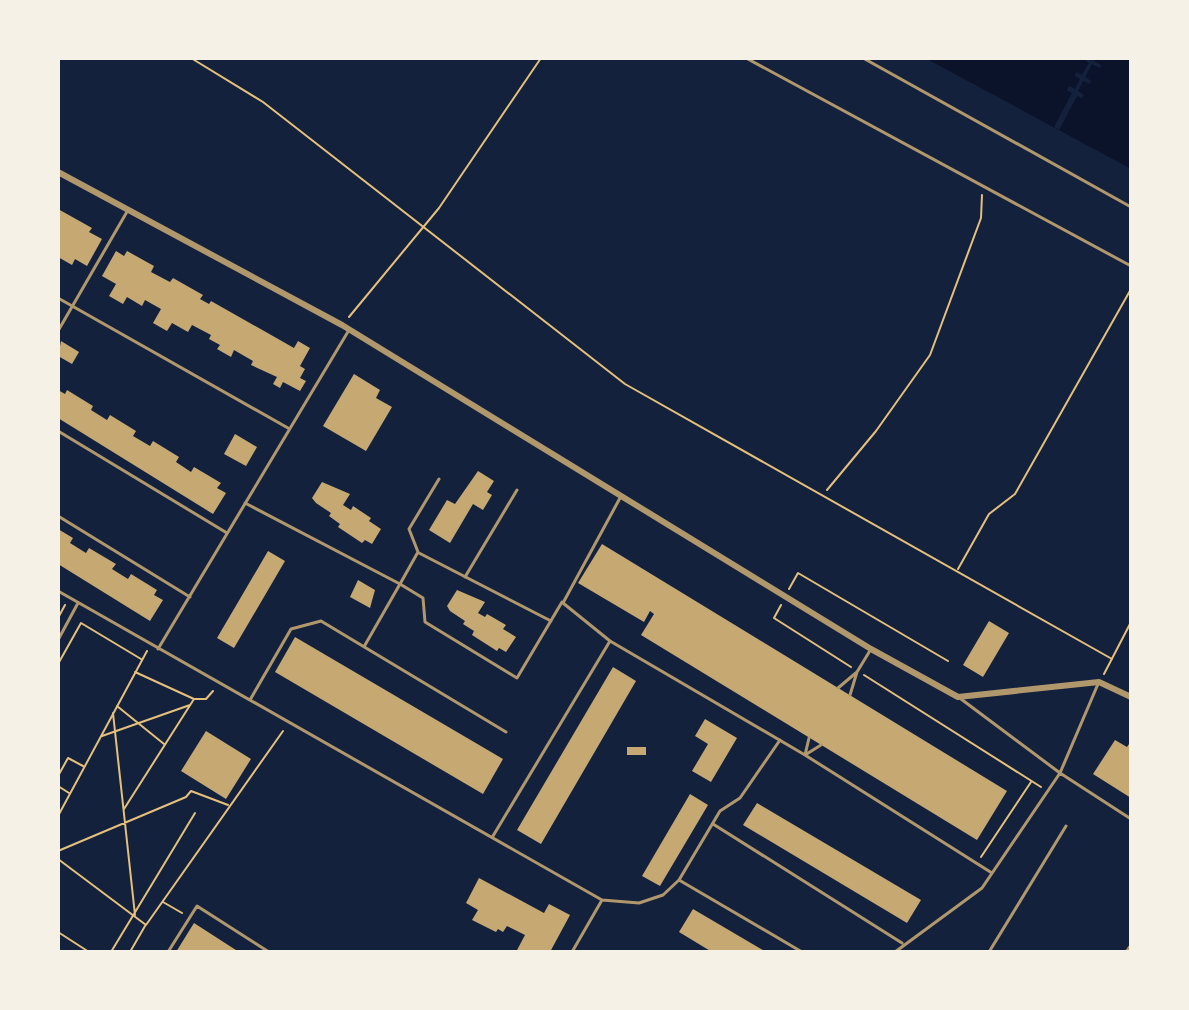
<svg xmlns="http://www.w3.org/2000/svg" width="1189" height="1010" font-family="'IBM Plex Serif',serif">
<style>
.water{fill:#0b132b}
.pier{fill:#14213d}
.building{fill:#c6a872}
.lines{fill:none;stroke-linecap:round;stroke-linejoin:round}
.path{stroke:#e5c07b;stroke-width:2}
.service{stroke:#b1986c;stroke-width:3}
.minor{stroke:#b1986c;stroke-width:6}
</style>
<rect width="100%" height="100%" fill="#14213d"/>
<path class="water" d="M925 58H1131V169Z"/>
<path class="pier" d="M1083 58H1096L1094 61 1101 65 1100 68 1092 64 1085 77 1091 81 1090 84 1083 81 1078 91 1084 95 1082 98 1077 96 1059 130 1054 127 1072 93 1067 90 1069 86 1075 89 1080 79 1075 76 1076 72 1082 75 1089 63Z"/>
<path class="building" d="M58 209 92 228 89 232 102 239 87 266 75 259 72 265 58 257Z
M116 251 124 256 127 251 154 266 151 272 170 282 173 278 203 295 200 299 209 304 211 301 294 348 298 341 310 348 300 366 305 369 300 378 306 381 300 391 283 382 280 388 273 384 277 377 251 365 253 361 234 350 231 357 217 349 220 345 209 339 211 335 192 325 188 332 172 323 167 331 153 323 161 309 145 300 142 306 127 297 123 304 109 296 116 284 102 276Z
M61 341 79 352 72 364 58 356Z
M354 374 380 390 376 398 392 407 366 451 323 426Z
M58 390 65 394 67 390 93 406 91 410 107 420 110 415 136 431 133 436 150 446 153 441 179 457 176 462 191 472 194 467 221 483 217 488 226 493 213 514 58 418Z
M235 434 257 447 246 466 224 454Z
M478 471 494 481 487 492 492 495 483 510 473 504 450 543 429 530 447 500 455 504Z
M322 482 350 494 343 505 351 510 353 506 371 518 369 521 381 529 372 544 365 540 362 543 338 527 340 524 329 516 331 513 316 503 312 498Z
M58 529 73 538 70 543 86 553 89 548 116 564 112 569 128 579 131 574 157 590 154 595 163 600 150 621 58 564Z
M602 544 1007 791 977 840 641 635 654 614 650 611 644 622 578 583Z
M268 551 285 561 234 648 217 638Z
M358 580 375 590 370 608 350 597Z
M457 590 485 602 478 613 485 617 487 614 506 625 503 629 516 637 506 652 499 648 497 651 472 635 474 631 463 624 465 621 450 611 447 606Z
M989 621 1009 633 983 677 963 665Z
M295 637 503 759 483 794 275 672Z
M613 667 636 681 541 844 517 830Z
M705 719 737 738 711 782 692 771 708 744 695 736Z
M206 731 251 759 226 799 181 771Z
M1115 740 1127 747 1131 741V798L1093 774Z
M627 747H646V755H627Z
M690 794 708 805 660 886 642 876Z
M757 803 921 900 907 923 743 825Z
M479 878 544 913 549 904 570 915 550 952H516L525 935 507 926 503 932 498 929 496 932 472 920 478 910 466 903Z
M693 909 766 952H712L679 932Z
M194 923 239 952H176Z"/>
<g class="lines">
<path class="path" d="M191 58 263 102 625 384 1112 659
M349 317 439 208 541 58
M827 490 876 431 930 355 981 218 982 195
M958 569 989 514 1015 494 1131 289
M789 589 798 573 948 661
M781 605 774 618 851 667
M58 618 65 605
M58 664 81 623 141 659
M1104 674 1131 622
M864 675 1041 787
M195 699H206L213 691
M117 706 164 744
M113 713 135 915
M102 736 190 705
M58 776 68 758 83 766
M58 786 69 793
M124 809 194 699 135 672
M58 816 147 651
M58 851 186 797 191 791 228 805
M981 857 1031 782
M58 859 146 925 283 731
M163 902 182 913
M58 932 89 952
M111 952 195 813
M130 952 145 926"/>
<path class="service" d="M746 58 1131 266
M863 58 1131 207
M58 298 288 428
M58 331 128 210
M58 431 227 533
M245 503 400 584 418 552 409 529 439 479
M58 516 190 597
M419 553 551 621
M465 577 517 490
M58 591 602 900 639 903 663 895 679 880 720 811 740 798 780 740
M58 640 78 603
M610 641 805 755 992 873
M365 645 400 584 423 598 425 622 517 678 562 602
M158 649 349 330
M838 688 857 672 871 649
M850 695 857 672
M961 699 1060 773 1131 819
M250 700 291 629 321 621 506 732
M805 755 821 745
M805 755 809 738
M713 824 902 943
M493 836 610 641 563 603 620 498
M679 880 802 952
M168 952 197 906 269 952
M572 952 602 900
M895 952 982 888 1060 773 1098 684
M989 952 1066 826
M1126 952 1131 945"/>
<path class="minor" d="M58 172 342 325 871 649 958 697 1099 682 1131 697"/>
</g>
<rect width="1189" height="1010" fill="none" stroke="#f6f1e7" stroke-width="120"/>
</svg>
